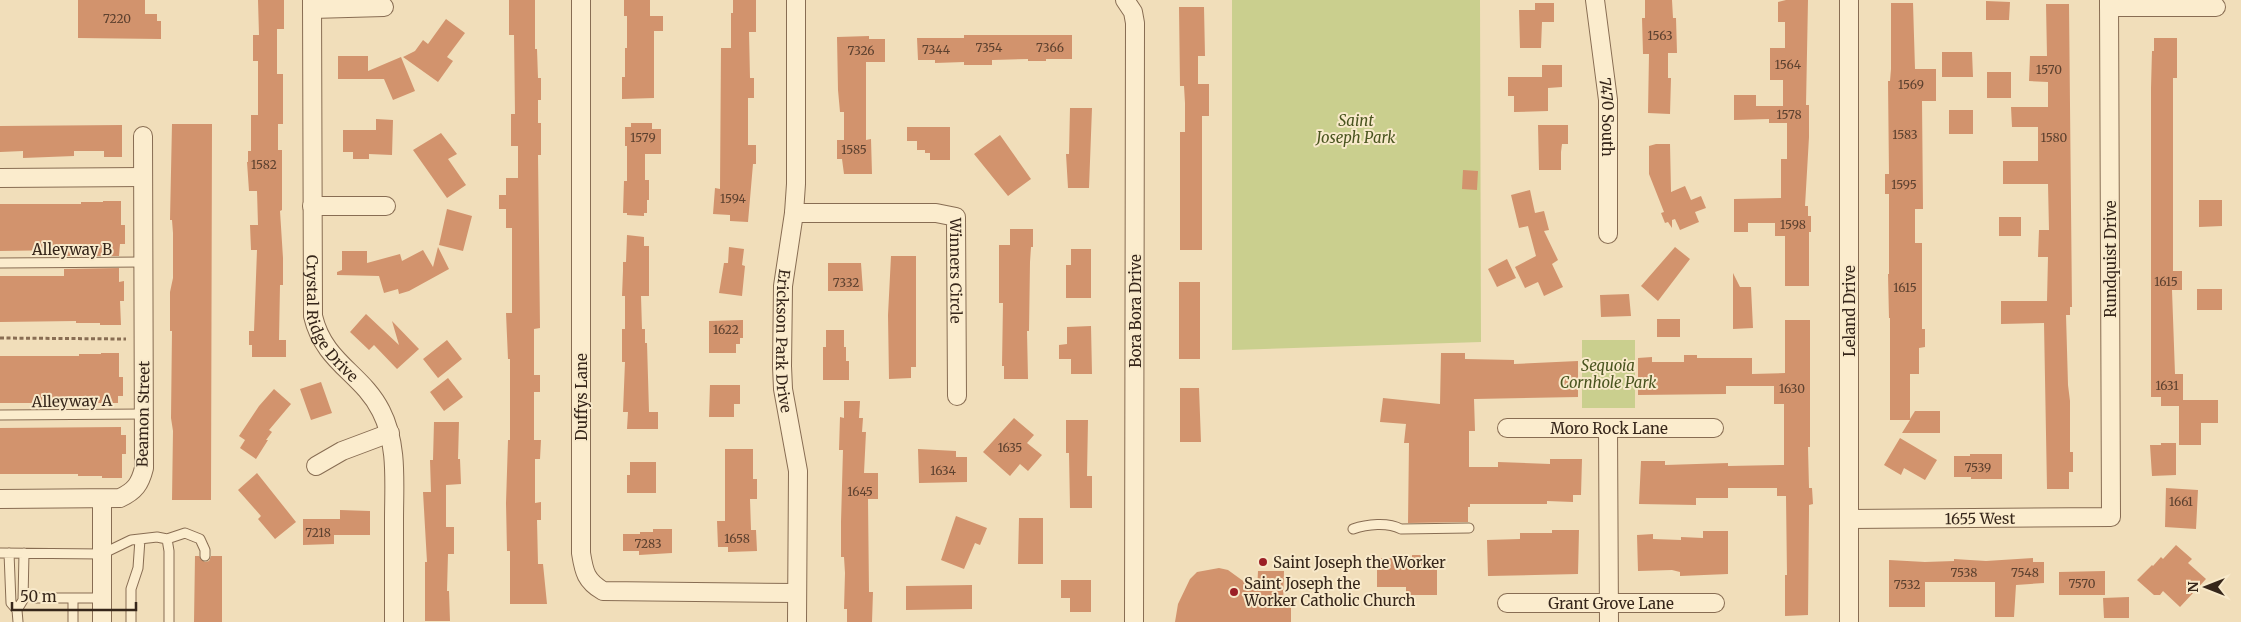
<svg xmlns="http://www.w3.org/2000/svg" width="2241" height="622" font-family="Merriweather,serif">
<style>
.green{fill:#cacf8e}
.building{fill:#d2936d}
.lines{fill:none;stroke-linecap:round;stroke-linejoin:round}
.lane-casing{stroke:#886d53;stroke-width:11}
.street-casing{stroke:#886d53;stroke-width:20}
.path{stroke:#886d53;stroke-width:3;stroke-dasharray:4 2.5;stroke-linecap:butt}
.lane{stroke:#fbeccd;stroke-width:9}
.street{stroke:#fbeccd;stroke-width:18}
.poi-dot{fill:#9b1f25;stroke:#f8e9ca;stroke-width:2}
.labels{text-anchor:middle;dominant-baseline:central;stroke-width:4;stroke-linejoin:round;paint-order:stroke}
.number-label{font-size:12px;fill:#5d412f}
.street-label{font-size:15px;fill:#36261a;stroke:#f8e9ca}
.park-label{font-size:15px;font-style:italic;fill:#49541f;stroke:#f8e9ca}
.poi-label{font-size:15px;fill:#36261a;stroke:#f8e9ca;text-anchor:start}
</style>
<rect width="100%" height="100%" fill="#f1deba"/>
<path class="green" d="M1232 0H1480L1481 342 1232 350Z
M1582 340H1635V408H1582Z"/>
<path class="building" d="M78 0H145V14H157V21H161V39L78 38Z
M258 0H284V29H277V74H283V124H278V150H282V210L280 211 283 258V285H280L279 340H286V357H252V345H249V331H254L257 250H251L250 225H258L257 191H249L247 162H248V151H251V115H258V61H253V35H259Z
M509 0H535V49H537L538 78H541V100H538V123H541V155H538L540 328 534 329V375H540V392H534V440H541L540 459H535V503L541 502V520H537L538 564H543L547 604H510V551H507L506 503 508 440H510V359H508L506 313H512V228H506V209H499V195H506V178H518V146H511V114H515L514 35H509Z
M624 0H650V16H663V31H654V98L622 99V77H625V48H627V16H624Z
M733 0H756V32H749L750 78H754V98H748V145H756V164H753L748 222 730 221V215L713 214 715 188 720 189 721 48H731V13H733Z
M1645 0H1672L1673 18H1676L1677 53H1668V78H1671L1670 114 1648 113 1649 54H1643L1642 18H1645Z
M1786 0H1808L1806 105H1809V137L1805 206H1808V216H1811V232H1809V286H1785V236H1775V223H1748V232H1734V199L1781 198V159H1787V123H1769V119L1734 120V95H1756V106H1783V80H1770V48H1785V22H1778V2Z
M1986 1 2010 2 2009 20H1986Z
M1535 3H1554V22H1542L1541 48H1520L1519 10H1535Z
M1891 3H1913L1915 69H1936V101H1922L1923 209H1915V243H1922V329H1925V347L1919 348V374H1910V419L1915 411H1940V433H1902L1910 420H1890V318H1889L1888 274H1889V194H1885V174H1889L1888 81H1890L1891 69Z
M2046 4H2069L2072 307H2070V315H2066L2068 385 2070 401V452H2073V472H2069V489H2047L2044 323 2001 324V301H2047L2048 257H2038L2039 230H2049L2048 184H2003V161H2038V127H2012L2011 107H2048V82L2029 81 2030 56H2047Z
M1179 7H1204L1205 56H1198V84H1209V116H1202V250H1180V132H1185V103L1184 86H1180Z
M446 19 465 33 447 57 453 61 438 82 403 57 415 51 423 40 428 44Z
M964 35H1072V59H1046V61H1028V59L992 60V65H964V62L935 63V60H918L917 38H964Z
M869 36V39H885V62H866V140L871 139 872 174H844L842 159H837V140H844V112H840L838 90 837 37Z
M2154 38H2177V78H2173V271H2182V290H2172L2175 374H2183V400H2218V423H2201V445H2179V406H2161V397H2151V88L2152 51H2154Z
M1942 52H1972L1973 77H1942Z
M338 56H368V71L401 57 415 91 393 100 384 79H338Z
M1542 65H1562V87L1548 88V111L1514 112V96H1508V77H1542Z
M1987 72H2011V98H1987Z
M1070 108H1092L1089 188H1068L1066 154H1069Z
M1949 110H1973V134H1949Z
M376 119 393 120 392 155 369 154V159H353V152H343V130H376Z
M631 123H652V129H661V154H645V180H649V200H647V213H644V216L627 215V213H623L624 181H627V146H625V127H631Z
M172 124H212L211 500H172L173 431 171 418 172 331H170V292L173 278V233L172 220H170Z
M122 125V157H104V151H74V156L23 158V151L0 152V126Z
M1538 125H1568V144H1562L1561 152V170H1539Z
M907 127H950V160H930V153H925V150H917V141H907Z
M441 133 457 154 448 159 466 185 447 198 413 150Z
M1000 135 1031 179 1008 196 974 154Z
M1656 144H1670L1671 192 1685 186 1691 200 1701 196 1706 208 1695 212 1699 222 1680 230 1675 219 1672 220V228L1668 222 1665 223 1661 213 1664 212 1649 174V146Z
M1463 170 1478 171 1477 190 1462 189Z
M1530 190 1535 213 1544 211 1549 230 1544 231 1558 260 1552 264 1563 287 1544 296 1538 282 1525 288 1515 267 1536 256 1528 226 1519 228 1511 195Z
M2199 200H2222V226L2199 227Z
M103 201H121V225H125V244H120L119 256H64V250L0 251V204H81V202H103Z
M447 209 472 216 463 251 439 245Z
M1999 217H2021V236H1999Z
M1010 229H1033V247H1031L1030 262 1029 331H1027L1028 379H1004V366H1002L1003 303H999V245H1010Z
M627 235 644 237V246H649V296H641L642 329H645V343H647L649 412H658V429H627L628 412H623L625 362H622V329H625V296H622L623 271V262H626Z
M438 247 449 269 409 291 399 294 398 289 384 293 379 276 337 275V272L342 270V251H367V263L400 254 402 261 423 250 433 267Z
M729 247 744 249 742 265 745 266 742 296 719 293 724 263H728Z
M1675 247 1690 259 1658 301 1641 286Z
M1071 249H1091V298H1066V265H1071Z
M891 256H916V367H911V378L889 379 888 315Z
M1507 259 1516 278 1497 287 1488 269Z
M828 263H861L863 291H828Z
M119 268V282L124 281V301H120L121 325H100V323H76V321L0 322V276H64V269Z
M1733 273 1740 287H1751L1753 328 1733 329Z
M1179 282H1200V359H1179Z
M2197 289H2222V310H2197Z
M1629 294 1631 316 1601 317 1600 295Z
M366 314 399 345 392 321 419 349 397 369 374 345 369 350 350 332Z
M1657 319H1680V337H1657Z
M743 320V338H740V344H736V353H709V321Z
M1785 320H1810V447H1808L1809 488H1812L1813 504 1809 505V510L1808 615 1785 616V575H1787L1786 496H1777V488H1728V498H1696V505L1639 504 1641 461H1665V465L1728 463V466L1784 465V404H1774V386H1726V394L1638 395V358L1652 357V362H1684V355H1697V358H1752V374L1785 373Z
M1091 326 1092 374H1071V359H1059V345L1067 344V327Z
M826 330H844V347H846V361H849V380H823V347H826Z
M447 340 462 359 438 378 423 359Z
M101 353H119V377H123V396H118V403H0V356H79V354H101Z
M1441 353H1465V359L1514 360V364L1578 361V397L1474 399 1475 431H1469V467H1498V462L1550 464V459H1582L1581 495H1573V502L1547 501V504H1470V507H1468V522L1408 523 1409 443H1404L1406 424 1380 422 1383 398 1440 404Z
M448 378 463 397 444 411 430 392Z
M321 382 332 413 311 420 300 389Z
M710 385H740V404H734V417H709Z
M1180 388H1199L1201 442H1180Z
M274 389 291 404 269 430 272 432 266 440H268L256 459 240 448 245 440 239 436 259 406Z
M844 401H860L859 418H863L862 432H866L864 473H878V499H868L869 592H873L872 622H847V609H844L845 573 844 557H841V522L843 450H839L840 417 844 418Z
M1014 418 1034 435 1027 443 1042 455 1028 471 1020 464 1010 476 983 452Z
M1066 420H1088L1087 476H1092V508H1070L1069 453H1066Z
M434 422H459L458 459H460L461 484 446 485V527H454V554H448L447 591H449L450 621H425V562H427L423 492H431L430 460H433Z
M121 427V435H126V454H122V478H102V476H78V474H0V428Z
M1900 438 1937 460 1925 480 1904 468 1901 475 1884 465Z
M2161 443H2176V475L2152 476 2150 445H2161Z
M725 449H753V479H757V499H750L751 530H756L757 551 728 552V547H718L717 521H725Z
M918 449 956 451V457H967V482L919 483Z
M1970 454H2002V479H1971V477H1954V456H1970Z
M630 462H656V493H627V475H630Z
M257 473 296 522 275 539 258 519 261 516 238 490Z
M2166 488 2198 490 2196 529 2165 527Z
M340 510 370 511V535H334V544L303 545V519H340Z
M956 516 987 528 980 545 975 543 964 569 941 560Z
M1019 518H1043V564H1018Z
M653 529H672V553L639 555V551H623V534H640V532H653Z
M1552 530H1579L1578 574 1488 576 1487 540 1520 539V533H1552Z
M1703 531H1728V574L1680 576V572L1672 570 1638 571 1637 535 1653 534V539L1681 540V537L1703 538Z
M2176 545 2192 559 2188 563 2206 579 2180 607 2163 591 2160 595H2154L2137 580 2152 565 2153 566 2161 557 2163 559Z
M1412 555H1426V563H1437V595H1406V587H1377V558H1412Z
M195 556H199L205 562 209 561 211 556H222V622H194Z
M2033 558V562H2044V583L2016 585 2014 617H1995V582H1925V607H1889V560L1925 562 1954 561V559L1986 561Z
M1219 568 1228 570 1257 591 1258 571H1284L1283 607H1291V622H1175L1178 604 1190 579 1197 572Z
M2105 571V595H2059V572Z
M1061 580H1091V612H1070V598H1061Z
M972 585V609L906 610V586Z
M2129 597V618H2104L2103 598Z"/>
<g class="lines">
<g class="lane-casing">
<path id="lane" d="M0 263 143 262
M0 415 144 414
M1353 529C1367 524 1388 522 1401 529L1469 528
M167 539 185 533 200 539 205 550V556
M0 553 102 554 131 540 157 537 167 539 169 551V622
M9 553 11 603 17 610 18 622
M34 598H102
M17 610 23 600 24 553
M73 622V598
M131 622V589L138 568 140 539"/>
</g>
<g class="street-casing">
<g id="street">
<path id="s1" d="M312 0 313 316C324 363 362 373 381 411 398 444 394 483 394 519 394 553 394 588 394 622"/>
<path d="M581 0V553C584 572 586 581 603 591L797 593"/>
<path id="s2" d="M796 0V184L794 213 783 286 782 366 783 389 798 471 797 622"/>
<path d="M1125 0 1133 12 1135 23 1134 622"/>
<path id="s3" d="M1595 0 1608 100V234"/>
<path d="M2109 7H2216"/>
<path d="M312 9 384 7"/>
<path d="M0 178 143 177"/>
<path d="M312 206H386"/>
<path id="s4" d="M794 213H936L956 217 957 396"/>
<path id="s5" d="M1507 428H1714"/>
<path d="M1608 428 1609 622"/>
<path d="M316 466 342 451 390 433"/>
<path d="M0 499 120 498C135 491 140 484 144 468L143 136"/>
<path id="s6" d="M1849 519 2111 517 2109 0"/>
<path id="s7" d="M1507 603H1715"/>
<path d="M102 622V499"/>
<path d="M1849 622V0"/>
</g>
</g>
<path class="path" d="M0 338 126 339"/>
<use href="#lane" class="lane"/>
<use href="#street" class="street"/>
</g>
<g class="poi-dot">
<circle cx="1263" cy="562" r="5"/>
<circle cx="1234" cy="592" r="5"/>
</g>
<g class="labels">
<g class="number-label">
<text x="117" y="18">7220</text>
<text x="1660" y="35">1563</text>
<text x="989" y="47">7354</text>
<text x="1050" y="47">7366</text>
<text x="936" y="49">7344</text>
<text x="861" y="50">7326</text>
<text x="1788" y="64">1564</text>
<text x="2049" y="69">1570</text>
<text x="1911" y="84">1569</text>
<text x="1789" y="114">1578</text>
<text x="1905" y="134">1583</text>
<text x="643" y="137">1579</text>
<text x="2054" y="137">1580</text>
<text x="854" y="149">1585</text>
<text x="264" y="164">1582</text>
<text x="1904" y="184">1595</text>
<text x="733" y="198">1594</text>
<text x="1793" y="224">1598</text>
<text x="2166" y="281">1615</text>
<text x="846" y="282">7332</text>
<text x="1905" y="287">1615</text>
<text x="726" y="329">1622</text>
<text x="2167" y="385">1631</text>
<text x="1792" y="388">1630</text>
<text x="1010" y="447">1635</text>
<text x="1978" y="467">7539</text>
<text x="943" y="470">1634</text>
<text x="860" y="491">1645</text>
<text x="2181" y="501">1661</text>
<text x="318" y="532">7218</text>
<text x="737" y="538">1658</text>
<text x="648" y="543">7283</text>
<text x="1964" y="572">7538</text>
<text x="2025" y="572">7548</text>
<text x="2082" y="583">7570</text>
<text x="1907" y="584">7532</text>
</g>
<g class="street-label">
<text stroke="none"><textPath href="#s3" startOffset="118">7470 South</textPath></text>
<text x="72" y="249">Alleyway B</text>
<text transform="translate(2110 259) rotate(-90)">Rundquist Drive</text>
<text stroke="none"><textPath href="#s4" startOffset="216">Winners Circle</textPath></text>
<text transform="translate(1135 311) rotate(-90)">Bora Bora Drive</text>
<text transform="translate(1849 311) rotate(-90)">Leland Drive</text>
<text stroke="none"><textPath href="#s1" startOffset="324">Crystal Ridge Drive</textPath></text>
<text stroke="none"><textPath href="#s2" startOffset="342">Erickson Park Drive</textPath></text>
<text transform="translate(581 397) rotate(-90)">Duffys Lane</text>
<text transform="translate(72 401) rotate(-1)">Alleyway A</text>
<text transform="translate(143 414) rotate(-89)">Beamon Street</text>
<text stroke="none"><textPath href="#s5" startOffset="102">Moro Rock Lane</textPath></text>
<text stroke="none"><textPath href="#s6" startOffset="131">1655 West</textPath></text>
<text stroke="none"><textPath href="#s7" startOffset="104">Grant Grove Lane</textPath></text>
</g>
<g class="park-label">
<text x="1356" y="120">Saint<tspan x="1356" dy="17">Joseph Park</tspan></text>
<text x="1608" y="365">Sequoia<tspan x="1608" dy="17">Cornhole Park</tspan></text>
</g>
<g class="poi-label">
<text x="1273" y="562">Saint Joseph the Worker</text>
<text x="1244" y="583">Saint Joseph the<tspan x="1244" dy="17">Worker Catholic Church</tspan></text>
</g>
</g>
<g transform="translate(2206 587) rotate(270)" stroke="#f8e9ca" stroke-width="4" paint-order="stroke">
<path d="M0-4L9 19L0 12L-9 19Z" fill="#36261a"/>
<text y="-8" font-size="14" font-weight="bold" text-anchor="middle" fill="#36261a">N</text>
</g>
<path d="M12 602v8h124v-8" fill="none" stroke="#36261a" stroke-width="2.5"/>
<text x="20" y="602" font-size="15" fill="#36261a" stroke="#f8e9ca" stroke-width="4" paint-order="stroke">50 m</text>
</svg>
